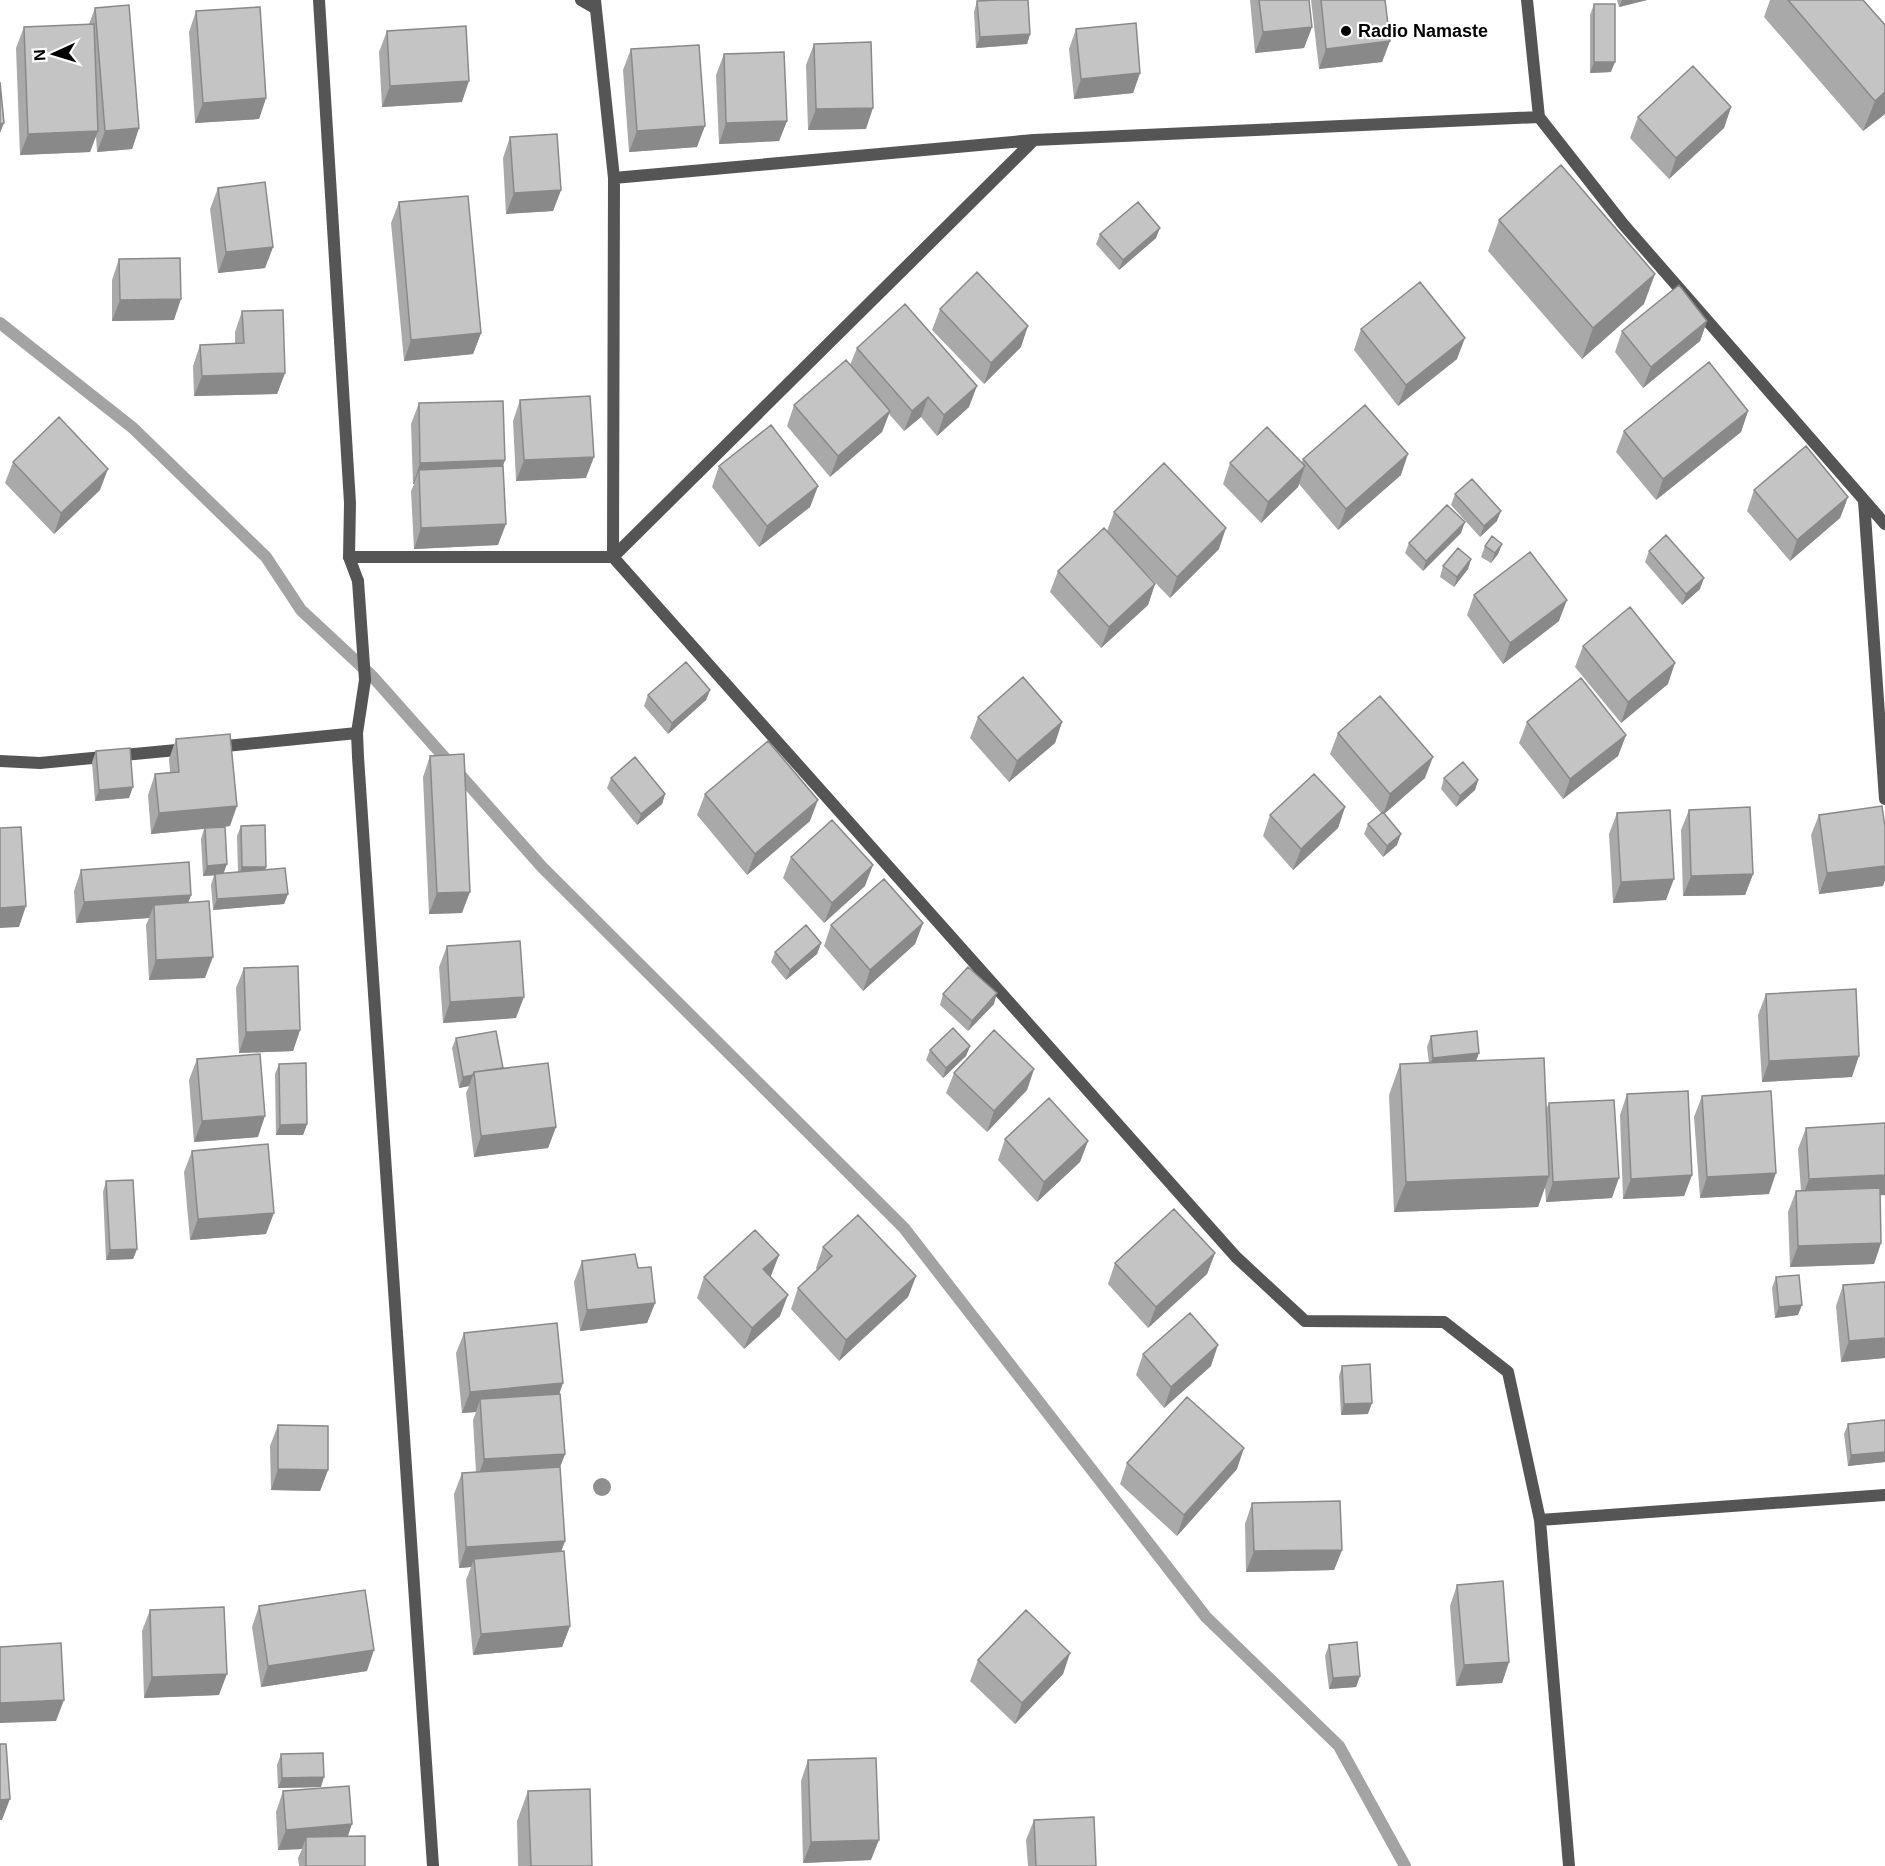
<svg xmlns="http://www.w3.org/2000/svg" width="1885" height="1866" font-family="Arial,sans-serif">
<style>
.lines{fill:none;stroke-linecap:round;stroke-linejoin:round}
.stream{stroke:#a3a3a3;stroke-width:12}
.minor{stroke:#555;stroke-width:12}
.tertiary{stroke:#555;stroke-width:12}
.tree{fill:#8f8f8f}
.wall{fill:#a9a9a9}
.shaded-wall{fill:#898989}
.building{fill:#c4c4c4;stroke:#898989;stroke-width:1.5}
.poi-dot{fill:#000;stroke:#fff;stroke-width:2}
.labels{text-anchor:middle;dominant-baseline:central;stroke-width:4.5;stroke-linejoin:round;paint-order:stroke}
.poi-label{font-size:18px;font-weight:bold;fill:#000;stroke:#fff;text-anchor:start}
</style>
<rect width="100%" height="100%" fill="#fff"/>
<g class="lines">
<path class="stream" d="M0 323 133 428 266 557 301 610 373 677 542 867 904 1228 1206 1617 1339 1746 1405 1866"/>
<path class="minor" d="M581 0 595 8
M595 0 614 178 613 557
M1527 0 1539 117 1623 224 1885 524
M614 178 1034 140 1539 117
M1864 501 1885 799
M349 557H613L1236 1257 1305 1321 1444 1322 1508 1372 1540 1520 1569 1866
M613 557 1034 140
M358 581 365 680 357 733 358 757 433 1866
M216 747 357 733
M0 761 40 763 187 749
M1540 1520 1885 1495"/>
<path class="tertiary" d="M319 0 350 503 349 557 358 581"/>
</g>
<circle class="tree" cx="602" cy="1487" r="9"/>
<path class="wall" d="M1250 0H1309L1312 27 1304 48 1255 53Z
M1311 0H1385L1390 41 1382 62 1319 69Z
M1617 0H1647L1619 7Z
M1770 0H1863L1885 25V114L1863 131 1764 17Z
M977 1 1030 34 1027 44 976 48 974 12Z
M1594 4 1611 72 1590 73V15Z
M95 8 139 128 132 149 97 152 96 136 90 152 20 155 16 48 24 27 89 24Z
M196 11 266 98 259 119 195 123 189 32Z
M1076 29 1140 73 1133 93 1074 99 1069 49Z
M387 31 462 102 382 107 379 52Z
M814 44 866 129 808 130 806 65Z
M631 49 697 147 629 152 623 70Z
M724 54 787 121 779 141 719 144 716 75Z
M1731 107 1724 128 1669 179 1630 138 1638 117Z
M510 137 561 190 553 211 506 214 503 158Z
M218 188 273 247 265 268 218 273 210 209Z
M399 202 481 333 473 354 404 361 391 223Z
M1499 220 1644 304 1582 359 1488 251Z
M1100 234 1156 238 1119 270 1096 244Z
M119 259 174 320 112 321V280Z
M940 309 1021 347 984 384 932 330Z
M242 311 285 373 277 394 194 396 193 366 200 345 235 344V332Z
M1707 321 1700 341 1643 388 1615 352 1622 331Z
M1361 329 1457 359 1398 406 1354 350Z
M857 348 969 407 937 436 921 417 904 431 889 414 882 432 830 477 787 426 794 405 850 365Z
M520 400 586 478 516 481 513 421Z
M419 403 505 460 503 466 498 545 414 549 411 491 414 484H413L411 424Z
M1748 411 1741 432 1656 500 1616 452 1624 431Z
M1303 459 1401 475 1338 530 1299 484 1298 487 1261 523 1223 484 1230 463 1302 462Z
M13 462 100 490 54 534 5 483Z
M719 466 818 486 810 507 759 547 712 487Z
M1754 490 1848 497 1840 518 1790 561 1747 511Z
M1455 494 1497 521 1480 537 1451 505Z
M1114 512 1219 549 1170 598 1139 566 1155 584 1148 605 1101 648 1050 592 1058 571 1107 531Z
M1461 533 1423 571 1405 553 1409 543Z
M1502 544 1498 554 1491 563 1481 557 1485 546Z
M1649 551 1700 589 1682 605 1645 562Z
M1471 559 1468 569 1454 587 1440 577 1443 566Z
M1474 595 1559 621 1503 664 1467 615Z
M1583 646 1668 684 1621 723 1575 667Z
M710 690 706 700 668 734 644 706 648 695Z
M978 717 1062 722 1055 743 1009 782 970 738Z
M1527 722 1626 735 1618 756 1563 799 1519 743Z
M1338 733 1425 778 1384 814 1397 845 1383 857 1364 834 1368 824 1381 813 1330 754Z
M176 739 230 826 224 827V873L238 872 237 836 241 826 266 867 265 870 288 894 284 904 213 910 211 885 214 875 203 876 201 839 204 829 151 834 148 795 155 774 170 772 169 759Z
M96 751 129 798 95 801 92 762Z
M430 756 462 913 429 914 423 777Z
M611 778 665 794 662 804 637 825 607 788Z
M1444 778 1478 780 1475 790 1456 807 1441 789Z
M705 794 810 821 747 875 697 815Z
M1345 807 1338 828 1293 870 1263 836 1270 815Z
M1689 810 1753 874 1745 895 1683 896 1681 830Z
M1617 813 1666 900 1613 903 1609 834Z
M1819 815 1885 827V880L1883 886 1819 894 1811 835Z
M791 857 865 886 824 923 783 878Z
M81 870 191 895 188 903 205 978 149 980 146 925 149 918 76 923 74 891Z
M923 923 915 944 863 991 824 946 831 925Z
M821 943 817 954 786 980 771 962 775 952Z
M447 946 516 1018 443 1023 439 967Z
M244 968 300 1030 293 1051 239 1053 236 988Z
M943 994 994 1004 968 1031 940 1005Z
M1766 994 1852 1077 1762 1082 1758 1015Z
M1431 1036 1479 1053 1476 1061 1546 1110 1549 1103 1612 1198 1546 1202 1545 1187 1538 1207 1394 1212 1389 1095 1400 1064 1429 1063 1427 1047Z
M456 1038 503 1068 556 1127 548 1148 474 1157 466 1093 469 1086 459 1088 452 1048Z
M970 1046 966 1056 943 1078 926 1060 930 1050Z
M197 1059 258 1137 194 1142 189 1080Z
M279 1064 307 1124 303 1135H276L275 1074Z
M1034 1069 1027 1090 987 1132 946 1093 954 1073Z
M1627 1094 1692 1175 1684 1196 1623 1199 1620 1115Z
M1702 1096 1769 1194 1700 1198 1694 1117Z
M1806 1128 1880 1195 1881 1243 1874 1264 1790 1267 1788 1212 1796 1191H1801L1798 1149Z
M1005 1139 1088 1141 1080 1162 1037 1202 998 1160Z
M192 1151 266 1234 190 1240 184 1172Z
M106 1181 137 1249 133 1259 106 1260 103 1192Z
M823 1247 916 1276 908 1297 839 1361 791 1309 798 1288 817 1270 816 1268Z
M1215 1253 1207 1274 1148 1328 1108 1284 1115 1263Z
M779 1255 770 1276 780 1316 744 1349 697 1298 704 1277Z
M582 1261 638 1268 655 1303 647 1323 580 1331 574 1282Z
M1776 1277 1798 1315 1775 1318 1772 1288Z
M1885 1282V1358L1841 1362 1836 1306 1843 1285Z
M464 1333 559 1394 565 1454 560 1467 565 1541 561 1552 570 1626 562 1647 473 1655 466 1580 471 1567 459 1568 454 1494 462 1473 476 1472 473 1420 476 1412 462 1413 456 1353Z
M1143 1354 1211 1366 1164 1408 1136 1375Z
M1342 1366 1368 1414 1341 1415 1339 1376Z
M1885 1420V1462L1848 1466 1844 1434 1848 1424Z
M278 1425 328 1470 320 1491 271 1490 270 1446Z
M1127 1463 1237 1469 1177 1536 1120 1484Z
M1252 1503 1342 1550 1334 1570 1246 1572 1245 1524Z
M1457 1585 1509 1662 1502 1683 1456 1686 1450 1606Z
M259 1606 367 1671 261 1687 252 1627Z
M150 1610 219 1695 144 1698 142 1631Z
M1329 1645 1360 1676 1356 1687 1329 1689 1325 1656Z
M1070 1653 1063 1674 1015 1724 970 1681 978 1660Z
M281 1754 321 1787 278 1788 277 1765Z
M808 1760 871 1860 803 1863 801 1781Z
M283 1791 348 1837 365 1866H299L298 1858 302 1849 278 1850 276 1812Z
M528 1791 592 1866H518L517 1821Z
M1034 1820 1096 1866H1028L1026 1840Z"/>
<path class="shaded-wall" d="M1622 0H1647L1619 7Z
M1312 27 1304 48 1255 53 1263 32Z
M1030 34 1027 44 976 48 980 37Z
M1390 41 1382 62 1319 69 1326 49Z
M1594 62H1615L1611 72 1590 73Z
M1140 73 1133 93 1074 99 1081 79Z
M469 81 462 102 382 107 390 86Z
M1885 92V114L1863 131 1875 101Z
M266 98 259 119 195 123 203 103Z
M1731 107 1724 128 1669 179 1676 158Z
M873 108 866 129 808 130 816 109Z
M787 121 779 141 719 144 726 123Z
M4 123 0 133V124Z
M705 126 697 147 629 152 637 131Z
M139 128 132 149 97 152 105 131Z
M98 131 90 152 20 155 28 134Z
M561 190 553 211 506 214 514 193Z
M1160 228 1156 238 1119 270 1123 260Z
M273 247 265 268 218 273 226 252Z
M1655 274 1644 304 1582 359 1593 328Z
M181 299 174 320 112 321 120 300Z
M1707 321 1700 341 1643 388 1651 367Z
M1028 326 1021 347 984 384 991 363Z
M481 333 473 354 404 361 411 340Z
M1465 338 1457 359 1398 406 1406 385Z
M285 373 277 394 194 396 202 376Z
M977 386 969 407 937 436 944 415Z
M928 397 921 417 904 431 912 411Z
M890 411 882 432 830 477 838 456Z
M1748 411 1741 432 1656 500 1663 479Z
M1408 454 1401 475 1338 530 1346 509Z
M594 457 586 478 516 481 524 460Z
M505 460 497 481 419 470 414 484H413L420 463Z
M1305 466 1298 487 1261 523 1268 502Z
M108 469 100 490 54 534 61 513Z
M818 486 810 507 759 547 767 526Z
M1848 497 1840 518 1790 561 1797 540Z
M1501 511 1497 521 1480 537 1484 526Z
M1465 522 1461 533 1423 571 1426 561Z
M506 524 498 545 414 549 421 528Z
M1226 528 1219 549 1170 598 1177 577Z
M1502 544 1498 554 1491 563 1495 553Z
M1471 559 1468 569 1454 587 1457 577Z
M1704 578 1700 589 1682 605 1686 594Z
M1155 584 1148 605 1101 648 1109 627Z
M1567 600 1559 621 1503 664 1510 643Z
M1675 663 1668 684 1621 723 1628 702Z
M710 690 706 700 668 734 672 723Z
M1062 722 1055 743 1009 782 1017 761Z
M1626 735 1618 756 1563 799 1570 779Z
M1433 757 1425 778 1383 815 1390 794Z
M1478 780 1475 790 1456 807 1460 796Z
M133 787 129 798 95 801 99 790Z
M665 794 662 804 637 825 641 814Z
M818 800 810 821 747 875 755 854Z
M237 806 230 826 151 834 159 813Z
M1345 807 1338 828 1293 870 1301 849Z
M1401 834 1397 845 1383 857 1387 846Z
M227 864 223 875 203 876 207 866Z
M873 865 865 886 824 923 832 903Z
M1885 866V880L1883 886 1819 894 1827 873Z
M242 867H266L263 877 238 878Z
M1753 874 1745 895 1683 896 1691 876Z
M1674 879 1666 900 1613 903 1621 882Z
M470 892 462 913 429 914 437 893Z
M288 894 284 904 213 910 217 899Z
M191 895 183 916 154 905 149 918 76 923 84 902Z
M26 906 19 927 0 928V908Z
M923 923 915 944 863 991 870 970Z
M821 943 817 954 786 980 790 970Z
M213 957 205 978 149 980 156 960Z
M997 993 994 1004 968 1031 972 1021Z
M524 997 516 1018 443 1023 450 1002Z
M300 1030 293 1051 239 1053 246 1032Z
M970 1046 966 1056 943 1078 946 1068Z
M1479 1053 1475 1063 1429 1068 1433 1058Z
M1859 1056 1852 1077 1762 1082 1769 1061Z
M1034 1069 1027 1090 987 1132 994 1111Z
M473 1075 469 1086 459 1088 463 1077Z
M265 1116 258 1137 194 1142 202 1121Z
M307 1124 303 1135H276L280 1125Z
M556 1127 548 1148 474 1157 481 1136Z
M1088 1141 1080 1162 1037 1202 1044 1182Z
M1776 1173 1769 1194 1700 1198 1707 1177Z
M1692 1175 1684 1196 1623 1199 1631 1179Z
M1885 1175V1195L1801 1200 1809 1179Z
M1549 1176 1538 1207 1394 1212 1406 1182Z
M1619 1178 1612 1198 1546 1202 1553 1182Z
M274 1213 266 1234 190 1240 198 1219Z
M1881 1243 1874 1264 1790 1267 1798 1246Z
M137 1249 133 1259 106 1260 110 1250Z
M1215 1253 1207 1274 1148 1328 1156 1307Z
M779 1255 771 1276 755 1290 763 1269Z
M916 1276 908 1297 839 1361 846 1340Z
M788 1295 780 1316 744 1349 752 1328Z
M655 1303 647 1323 580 1331 587 1310Z
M1802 1305 1798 1315 1775 1318 1779 1307Z
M1885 1338V1358L1841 1362 1849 1341Z
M1218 1345 1211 1366 1164 1408 1171 1387Z
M563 1383 556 1404 480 1399 476 1412 462 1413 470 1392Z
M1372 1403 1368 1414 1341 1415 1344 1404Z
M1244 1448 1237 1469 1177 1536 1184 1515Z
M1885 1452V1462L1848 1466 1851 1455Z
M565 1454 557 1475 477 1480 484 1459Z
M278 1469 328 1470 320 1491 271 1490Z
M565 1541 557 1562 474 1559 471 1567 459 1568 466 1547Z
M1342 1550 1334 1570 1246 1572 1254 1551Z
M570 1626 562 1647 473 1655 481 1634Z
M374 1650 367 1671 261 1687 268 1666Z
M1070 1653 1063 1674 1015 1724 1022 1703Z
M1509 1662 1502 1683 1456 1686 1464 1665Z
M227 1674 219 1695 144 1698 152 1677Z
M1360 1676 1356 1687 1329 1689 1333 1678Z
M64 1700 56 1721 0 1723V1703Z
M324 1777 321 1787 278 1788 282 1778Z
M10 1799 2 1820H0V1800Z
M352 1824 345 1845 306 1837 302 1849 278 1850 286 1830Z
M879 1840 871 1860 803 1863 811 1842Z"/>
<path class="building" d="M997 0H1028L1030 34 980 37 977 1Z
M1259 0H1309L1312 27 1263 32Z
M1321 0H1385L1390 41 1326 49Z
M1788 0H1863L1885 25V92L1875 101Z
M1594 4H1615V62H1594Z
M129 5 139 128 105 131 95 8Z
M260 7 266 98 203 103 196 11Z
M1136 23 1140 73 1081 79 1076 29Z
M94 24 98 131 28 134 24 27Z
M466 26 469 81 390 86 387 31Z
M871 42 873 108 816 109 814 44Z
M699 45 705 126 637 131 631 49Z
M784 52 787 121 726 123 724 54Z
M1693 66 1731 107 1676 158 1638 117Z
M0 82 4 123 0 124Z
M557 134 561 190 514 193 510 137Z
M1561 165 1655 274 1593 328 1499 220Z
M265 182 273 247 226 252 218 188Z
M468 196 481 333 411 340 399 202Z
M1138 202 1160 228 1123 260 1100 234Z
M180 258 181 299 120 300 119 259Z
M977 272 1028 326 991 363 940 309Z
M1420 282 1465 338 1406 385 1361 329Z
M1679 285 1707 321 1651 367 1622 331Z
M905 304 977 386 944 415 928 397 912 411 857 348Z
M283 310 285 373 202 376 200 345 244 343 242 311Z
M846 360 890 411 838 456 794 405Z
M1709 362 1748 411 1663 479 1624 431Z
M590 396 594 457 524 460 520 400Z
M503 401 505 460 420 463 419 403Z
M1365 405 1408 454 1346 509 1303 459Z
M59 417 108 469 61 513 13 462Z
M771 425 818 486 767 526 719 466Z
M1267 427 1305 466 1268 502 1230 463Z
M1806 446 1848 497 1797 540 1754 490Z
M1164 463 1226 528 1177 577 1114 512Z
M503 466 506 524 421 528 419 470Z
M1472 479 1501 511 1484 526 1455 494Z
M1447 505 1465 522 1426 561 1409 543Z
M1104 528 1155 584 1109 627 1058 571Z
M1666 535 1704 578 1686 594 1649 551Z
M1492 536 1502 544 1495 553 1485 546Z
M1458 548 1471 559 1457 577 1443 566Z
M1530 552 1567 600 1510 643 1474 595Z
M1630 607 1675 663 1628 702 1583 646Z
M686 662 710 690 672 723 648 695Z
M1023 677 1062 722 1017 761 978 717Z
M1581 678 1626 735 1570 779 1527 722Z
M1380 696 1433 757 1390 794 1338 733Z
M230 734 237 806 159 813 155 774 179 772 176 739Z
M768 741 818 800 755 854 705 794Z
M130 748 133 787 99 790 96 751Z
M464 754 470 892 437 893 430 756Z
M635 757 665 794 641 814 611 778Z
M1463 762 1478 780 1460 796 1444 778Z
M1314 774 1345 807 1301 849 1270 815Z
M1882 806 1885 827V866L1827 873 1819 815Z
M1750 807 1753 874 1691 876 1689 810Z
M1670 810 1674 879 1621 882 1617 813Z
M1383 812 1401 834 1387 846 1368 824Z
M832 820 873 865 832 903 791 857Z
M265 825 266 867H242L241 826Z
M21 827 26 906 0 908V828Z
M225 827 227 864 207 866 205 828Z
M189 862 191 895 84 902 81 870Z
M285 868 288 894 217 899 215 874Z
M884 879 923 923 870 970 831 925Z
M209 901 213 957 156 960 154 905Z
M806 925 821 943 790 970 775 952Z
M520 941 524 997 450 1002 447 946Z
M298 966 300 1030 246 1032 244 968Z
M968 967 997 993 972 1021 943 994Z
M1856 989 1859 1056 1769 1061 1766 994Z
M953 1028 970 1046 946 1068 930 1050Z
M994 1030 1034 1069 994 1111 954 1073Z
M496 1031 503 1068 474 1072 473 1075 463 1077 456 1038Z
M1477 1031 1479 1053 1433 1058 1431 1036Z
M260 1054 265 1116 202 1121 197 1059Z
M1544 1058 1549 1176 1406 1182 1400 1064Z
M306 1063 307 1124 280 1125 279 1064Z
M548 1063 556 1127 481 1136 474 1072Z
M1688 1091 1692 1175 1631 1179 1627 1094Z
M1771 1091 1776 1173 1707 1177 1702 1096Z
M1049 1098 1088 1141 1044 1182 1005 1139Z
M1614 1100 1619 1178 1553 1182 1549 1103Z
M1885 1123V1175L1809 1179 1806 1128Z
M268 1144 274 1213 198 1219 192 1151Z
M133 1180 137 1249 110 1250 106 1181Z
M1880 1188 1881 1243 1798 1246 1796 1191Z
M1174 1209 1215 1253 1156 1307 1115 1263Z
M858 1215 916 1276 846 1340 798 1288 832 1256 823 1247Z
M755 1230 779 1255 763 1269 788 1295 752 1328 704 1277Z
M635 1254 638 1268 651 1267 655 1303 587 1310 582 1261Z
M1799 1275 1802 1305 1779 1307 1776 1277Z
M1885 1282V1338L1849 1341 1843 1285Z
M1190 1313 1218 1345 1171 1387 1143 1354Z
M557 1323 563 1383 470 1392 464 1333Z
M1370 1364 1372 1403 1344 1404 1342 1366Z
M560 1394 565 1454 484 1459 480 1399Z
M1187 1397 1244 1448 1184 1515 1127 1463Z
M1885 1420V1452L1851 1455 1848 1424Z
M278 1425 328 1426V1470L278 1469Z
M560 1467 565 1541 466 1547 462 1473Z
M1340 1501 1342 1550 1254 1551 1252 1503Z
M564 1551 570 1626 481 1634 474 1559Z
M1503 1581 1509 1662 1464 1665 1457 1585Z
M365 1590 374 1650 268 1666 259 1606Z
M224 1607 227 1674 152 1677 150 1610Z
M1026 1610 1070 1653 1022 1703 978 1660Z
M1357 1642 1360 1676 1333 1678 1329 1645Z
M61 1643 64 1700 0 1703V1647Z
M0 1744H6L10 1799 0 1800Z
M323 1753 324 1777 282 1778 281 1754Z
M876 1758 879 1840 811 1842 808 1760Z
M349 1786 352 1824 286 1830 283 1791Z
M590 1789 592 1866H531L528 1791Z
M1094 1817 1096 1866H1036L1034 1820Z
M365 1836V1866H306V1837Z"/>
<circle class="poi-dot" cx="1346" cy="31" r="6"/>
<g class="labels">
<g class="poi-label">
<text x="1358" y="31">Radio Namaste</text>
</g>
</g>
<g transform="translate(54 54) rotate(266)" stroke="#ffffff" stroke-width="4.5" paint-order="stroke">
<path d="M0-4.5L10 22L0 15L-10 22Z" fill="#000000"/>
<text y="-9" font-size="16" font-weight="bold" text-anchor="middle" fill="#000000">N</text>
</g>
</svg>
